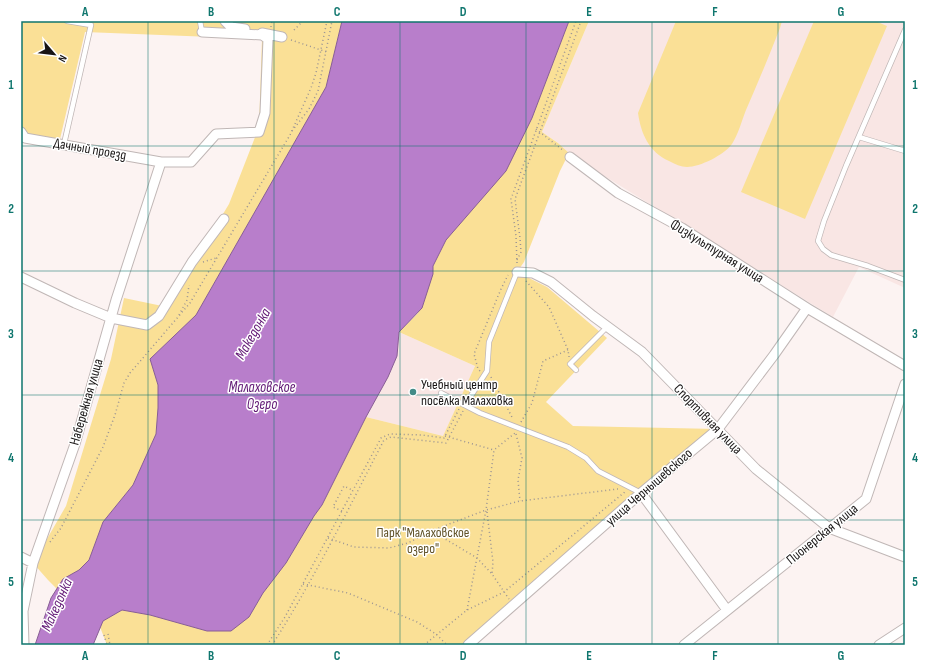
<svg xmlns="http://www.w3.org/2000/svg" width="926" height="666" font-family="'Sofia Sans Condensed',sans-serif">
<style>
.built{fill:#f9e6e4}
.green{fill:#fae096}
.water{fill:#b87ecb;stroke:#885e94}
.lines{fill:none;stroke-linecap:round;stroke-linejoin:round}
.service-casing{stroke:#c0b7b6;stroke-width:6}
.minor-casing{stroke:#c0b7b6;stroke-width:11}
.path{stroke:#9b9494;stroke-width:1.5;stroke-dasharray:1 3;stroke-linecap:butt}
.service{stroke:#fff;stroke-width:4.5}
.minor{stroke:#fff;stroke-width:9}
.grid{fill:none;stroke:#0f766e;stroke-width:1;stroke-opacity:0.55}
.poi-dot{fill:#438b87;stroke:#fff;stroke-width:1.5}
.labels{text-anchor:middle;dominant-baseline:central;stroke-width:3;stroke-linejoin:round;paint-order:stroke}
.street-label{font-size:14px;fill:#181515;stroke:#fff}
.poi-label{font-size:14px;fill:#181515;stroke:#fff;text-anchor:start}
.park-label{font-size:14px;fill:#615329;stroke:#fff}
.water-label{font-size:15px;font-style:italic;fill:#601774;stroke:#fff}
.neatline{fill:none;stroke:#0f766e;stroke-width:1.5}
.grid-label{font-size:13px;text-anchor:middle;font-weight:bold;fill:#0f766e}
</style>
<rect width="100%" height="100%" fill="#fcf3f2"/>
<path class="built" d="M589 21H905V288L859 267 833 317 593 169 569 153 557 142 542 132Z
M399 332 475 366 443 436 366 417 388 377 397 356Z"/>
<path class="green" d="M21 21H342L326 87 196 315 150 359 158 385V408L156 434 133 485 103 522 89 560 79 570 63 579 57 589 48 580 33 563 66 506 111 359 124 298 167 307 229 204 259 127 262 39 85 32 60 139 29 134 21 126Z
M569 21H589L542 132 558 143 569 153 560 171 524 262 517 272 547 287 607 338 546 402 573 426 718 429 468 645H107L100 627 103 621 122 610 150 615 207 631 249 617 263 593 286 563 314 516 322 505 366 417 443 436 475 366 399 332 418 313 433 272V266L446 240 532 118Z
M676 21H782L780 28C769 56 758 83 746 110 742 120 738 135 732 144 724 155 700 167 687 167 681 167 675 164 669 161 649 152 641 134 638 113Z
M814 21H875L887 26 805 219 741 192Z"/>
<path class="water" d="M342 21H569L532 118 506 171 446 240 433 266V274L422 308 399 332 397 356 388 377 366 417 322 505 314 516 286 563 263 593 249 617 231 631H207L150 615 122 610 103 621 93 645H35L51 598 63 579 79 570 89 560 103 522 133 485 156 434 158 408V385L150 359 196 315 326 87Z"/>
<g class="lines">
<g class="service-casing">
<path id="service" d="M200 21 202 32
M905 30 846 166 824 221 818 241 823 249 831 255 868 266 905 280
M859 137 905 151
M64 144 91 25 67 21
M576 370 570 364 608 326
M441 393 480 413 568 447 586 458 598 471 641 493
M465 405 487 371 489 342 517 272"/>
</g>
<g class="minor-casing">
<path id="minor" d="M225 21 231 27 245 29
M262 33 282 37
M21 132 25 138 161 162H191L216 134 259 132 265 113 268 39 262 35 202 32
M570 157 618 193 682 228 807 308 905 366
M517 272 533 273 551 282 593 316 642 352 756 469 829 528 905 557
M21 277 75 303 111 318 147 325 159 316 192 262 224 219
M641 493 727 610
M21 557 33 563
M24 645 23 611 33 563 75 444 116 300 161 162
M468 645 641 493 718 429 774 355 807 308
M684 645 866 499 905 384
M879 645 905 628"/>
</g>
<path class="path" d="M271 27 272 21
M294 30 303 21
M291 40 327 52
M536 129 564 151
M292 131 309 109 318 91 332 21
M517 260 521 252 520 238 515 199 581 21
M203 262 216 258
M517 263 516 236 511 199 576 21
M526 281 549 307 568 350 569 357
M179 315 187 300 189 285
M480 371 478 369 474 354 501 289 508 275
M491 377 513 419
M521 422 532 403 543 361 568 350
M516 434 522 458 518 480 520 501
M445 436 494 450
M342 511 333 507 344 486 352 490
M487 512 493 562 492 574 509 599
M432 531 477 558 492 574
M328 538 354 547 389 548 408 543 431 531 486 510 520 501 618 489
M50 542 61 528 103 447 115 415 124 383 130 373 190 303 290 135 311 88 316 73 327 21
M303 584 348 593 417 622 436 634 447 645
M467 610 486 510 494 450 515 433
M108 634 110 645
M104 635 107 645
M267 645 285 617 381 438 390 434 422 435 444 438 459 409
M272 645C314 580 348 509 384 440L391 437 446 443 463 411
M424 645 467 610 504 592 626 491"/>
<use href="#service" class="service"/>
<use href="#minor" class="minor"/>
</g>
<path class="grid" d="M148 21V645M274 21V645M400 21V645M526 21V645M652 21V645M778 21V645M21 146H905M21 271H905M21 395H905M21 520H905"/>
<circle class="poi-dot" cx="413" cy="392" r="4"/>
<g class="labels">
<g class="street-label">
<text transform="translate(90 149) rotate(10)">Дачный проезд</text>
<text transform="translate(717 251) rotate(32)">Физкультурная улица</text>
<text transform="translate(86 402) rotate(-74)">Набережная улица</text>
<text transform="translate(708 419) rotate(46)">Спортивная улица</text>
<text transform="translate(649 487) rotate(-41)">улица Чернышевского</text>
<text transform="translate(822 534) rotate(-39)">Пионерская улица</text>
</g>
<g class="poi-label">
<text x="421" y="384">Учебный центр<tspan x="421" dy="16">посёлка Малаховка</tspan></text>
</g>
<g class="park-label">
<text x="423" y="532">Парк "Малаховское<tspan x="423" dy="16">озеро"</tspan></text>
</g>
<g class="water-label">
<text transform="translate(253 334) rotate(-60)">Македонка</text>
<text x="262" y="387">Малаховское<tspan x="262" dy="17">Озеро</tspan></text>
<text transform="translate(57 605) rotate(-66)">Македонка</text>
</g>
</g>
<rect width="926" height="666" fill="none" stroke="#ffffff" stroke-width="44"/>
<g transform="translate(54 54) rotate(118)" stroke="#ffffff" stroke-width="3" paint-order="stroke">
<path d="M0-3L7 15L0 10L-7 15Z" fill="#181515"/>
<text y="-6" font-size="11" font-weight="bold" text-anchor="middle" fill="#181515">N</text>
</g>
<rect x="22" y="22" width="882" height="622" class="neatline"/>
<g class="grid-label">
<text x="85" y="16">A</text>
<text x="211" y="16">B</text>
<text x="337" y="16">C</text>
<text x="463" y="16">D</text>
<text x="589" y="16">E</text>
<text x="715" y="16">F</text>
<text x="841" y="16">G</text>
<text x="11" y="89">1</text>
<text x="915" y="89">1</text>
<text x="11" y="213">2</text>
<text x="915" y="213">2</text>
<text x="11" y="338">3</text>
<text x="915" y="338">3</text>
<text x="11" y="462">4</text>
<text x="915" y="462">4</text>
<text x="11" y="586">5</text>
<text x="915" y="586">5</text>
<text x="85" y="660">A</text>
<text x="211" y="660">B</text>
<text x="337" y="660">C</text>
<text x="463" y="660">D</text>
<text x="589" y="660">E</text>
<text x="715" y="660">F</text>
<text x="841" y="660">G</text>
</g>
</svg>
